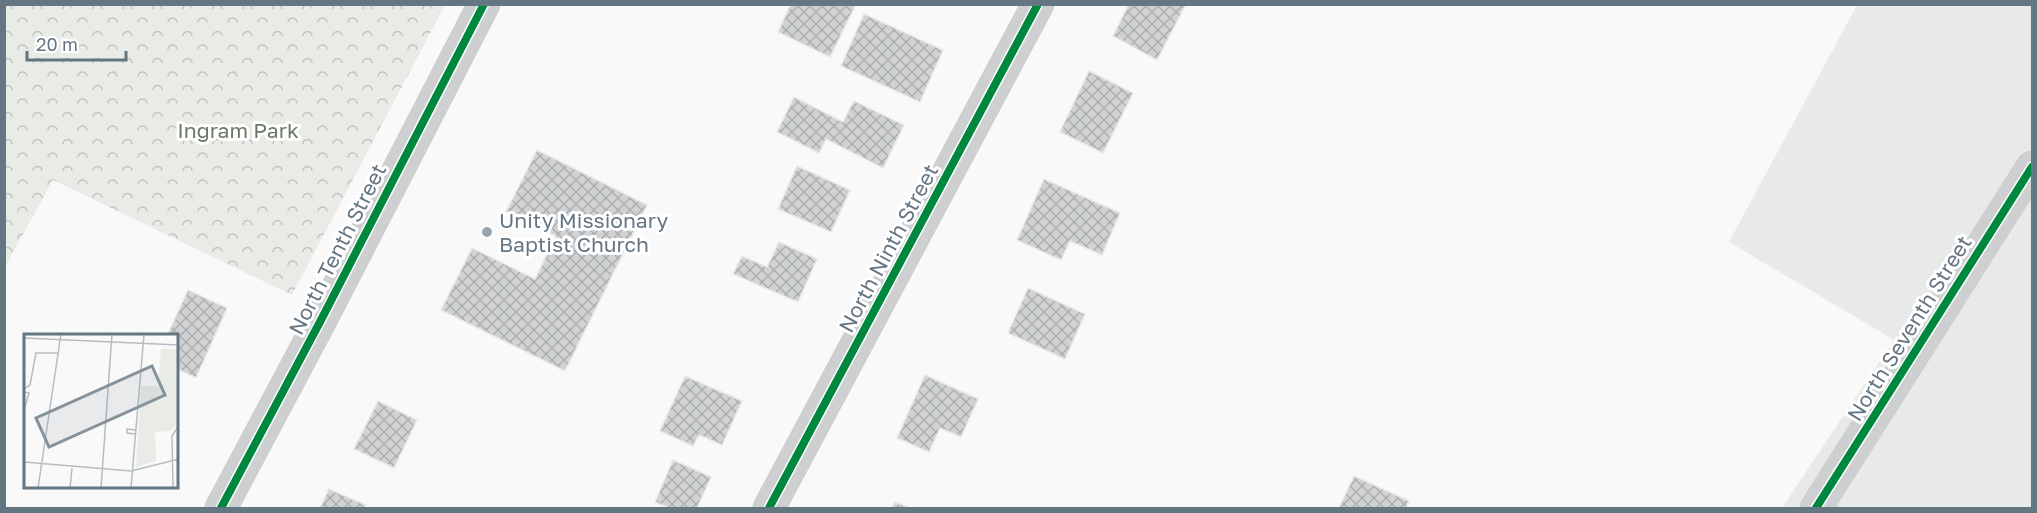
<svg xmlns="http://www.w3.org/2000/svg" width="2037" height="513" font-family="'Golos Text',sans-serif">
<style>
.built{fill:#e8e9e9}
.forest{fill:url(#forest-crowns)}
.building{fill:url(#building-cross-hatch);stroke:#e8e8e8;stroke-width:1.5}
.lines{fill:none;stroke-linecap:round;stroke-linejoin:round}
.minor{stroke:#cecfd0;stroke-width:33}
.cycleway-casing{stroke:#fff;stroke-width:11}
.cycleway{stroke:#00873e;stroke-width:8}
.poi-dot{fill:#99a4ac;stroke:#fff;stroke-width:2}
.labels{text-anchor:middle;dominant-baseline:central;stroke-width:6;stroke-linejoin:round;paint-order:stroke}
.park-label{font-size:21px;fill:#687a64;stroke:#fff}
.poi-label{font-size:21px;fill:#657683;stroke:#fff;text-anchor:start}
.street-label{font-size:21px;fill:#657683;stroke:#fff}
.inset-road{fill:none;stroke:#b5bdc3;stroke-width:1.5}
.view{fill:#84929c;fill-opacity:0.15;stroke:#84929c;stroke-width:3}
.inset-edge{fill:none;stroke:#657683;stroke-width:3}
</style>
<defs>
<pattern id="forest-crowns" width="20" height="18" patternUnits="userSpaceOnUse" patternTransform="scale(1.5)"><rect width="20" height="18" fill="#e8ebe6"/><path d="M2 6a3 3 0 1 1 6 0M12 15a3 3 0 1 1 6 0" fill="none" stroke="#c0c3c0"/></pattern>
<pattern id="building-cross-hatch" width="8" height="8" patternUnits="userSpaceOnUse" patternTransform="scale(1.5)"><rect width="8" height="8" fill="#d0d2d3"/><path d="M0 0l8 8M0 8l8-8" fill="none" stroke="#acafb1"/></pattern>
</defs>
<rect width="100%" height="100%" fill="#f9f9f9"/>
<path class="built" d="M1857 5H2032V508H1782L1894 340 1729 242Z"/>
<path class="forest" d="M5 4H445V5L292 295 53 180 5 267Z"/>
<path class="building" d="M791 4H856L830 57 778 32Z
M1129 4H1186L1157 60 1113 36Z
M864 14 943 50 920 102 841 66Z
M1089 71 1133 93 1103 153 1060 132Z
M794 97 843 122 854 101 904 125 883 168 826 139 819 153 777 132Z
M537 150 647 205 565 371 441 310 472 248 535 279 556 236 506 212Z
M797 166 850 190 831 232 778 209Z
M1044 179 1120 213 1102 255 1070 241 1061 260 1017 240Z
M779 242 817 259 798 302 733 274 742 256 767 267Z
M1028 288 1085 314 1065 359 1008 333Z
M188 290 227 308 196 378 177 369V336H167Z
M925 375 978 399 961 437 940 428 929 452 897 438Z
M685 376 742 401 722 445 699 435 693 446 660 431Z
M378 401 417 420 394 468 354 449Z
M673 460 711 477 697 508H669L655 502Z
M1354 476 1409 501 1406 508H1339Z
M329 489 366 505 364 508H320Z
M895 502 910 508H892Z"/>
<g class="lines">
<path class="minor" d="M221 508 321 320 484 4
M769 508 1038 4
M1816 508 2032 167"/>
<g class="cycleway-casing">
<path id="cycleway" d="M221 508 321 320 484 4
M769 508 1038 4
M1816 508 2032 167"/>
</g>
<use href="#cycleway" class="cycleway"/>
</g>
<circle class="poi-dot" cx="487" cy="232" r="6"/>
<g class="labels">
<g class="park-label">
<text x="238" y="130">Ingram Park</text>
</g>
<g class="poi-label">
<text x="499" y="220">Unity Missionary<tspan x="499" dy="24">Baptist Church</tspan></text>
</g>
<g class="street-label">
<text transform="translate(888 248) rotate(-62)">North Ninth Street</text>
<text transform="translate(337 249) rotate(-63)">North Tenth Street</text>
<text transform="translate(1909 328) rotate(-58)">North Seventh Street</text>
</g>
</g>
<g transform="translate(24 334)">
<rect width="154" height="154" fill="#f9f9f9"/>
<path d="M137 15H154V89L147 97 131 98 132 127 112 133 117 52H134Z" fill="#e8ebe6"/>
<path d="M117 95 124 96 126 109 131 111 128 116 115 117Z" fill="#e8ebe6"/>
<path class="inset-road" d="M0 4 155 11M0 55 6 51 12 19H35M0 58 5 59 0 76M112 100 103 99V95L112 96M0 128 107 137 155 125M14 154 37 0M46 154 48 134M77 154 88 0M107 154 120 0M149 154 148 102 155 91"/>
<path class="view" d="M128 32 141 61 25 113 12 84Z"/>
<rect width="154" height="154" class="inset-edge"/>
</g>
<rect width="2037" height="513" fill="none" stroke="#657683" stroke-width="12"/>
<path d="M27 51v9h99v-9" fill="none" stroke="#657683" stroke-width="3"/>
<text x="36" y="51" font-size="18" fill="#657683" stroke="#ffffff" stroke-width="4.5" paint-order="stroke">20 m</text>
</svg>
